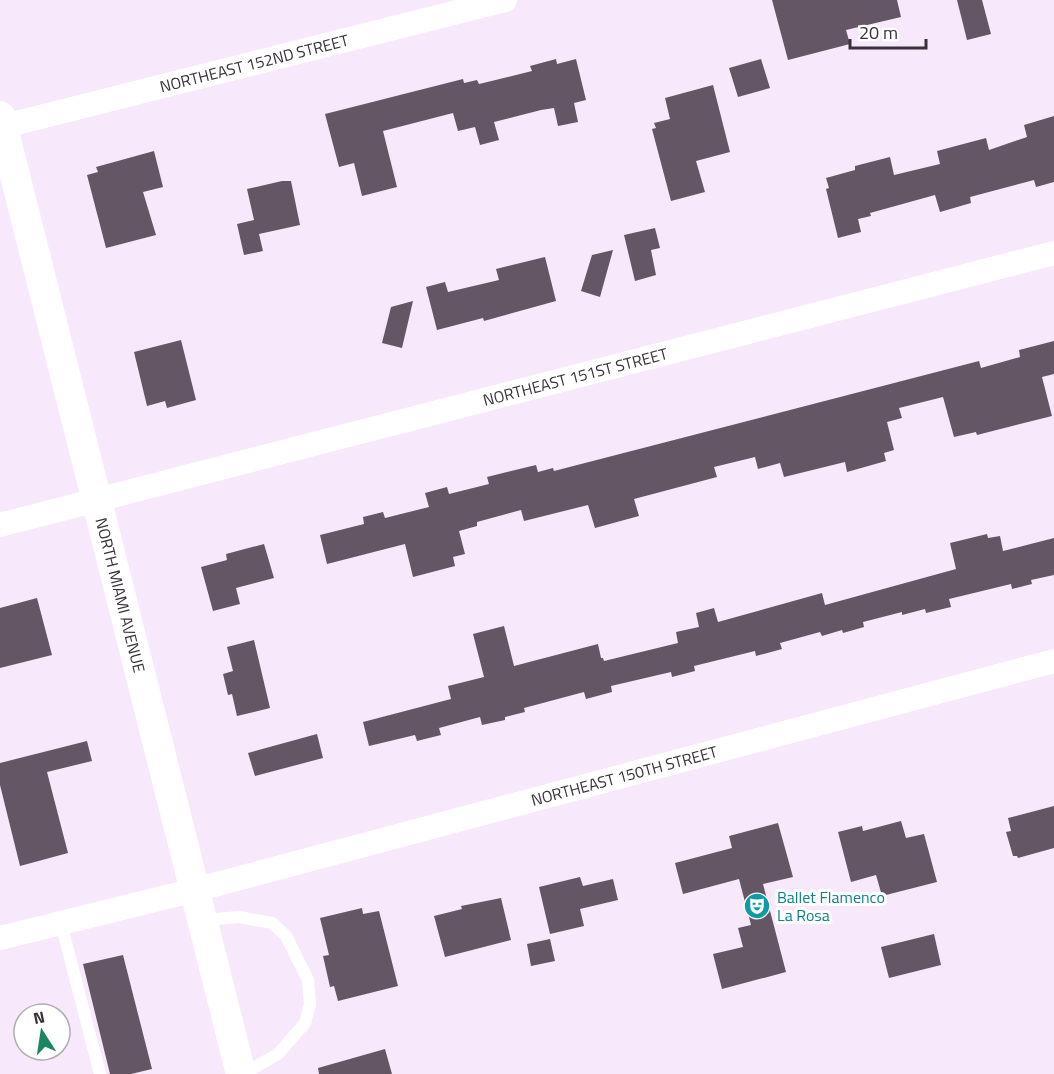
<svg xmlns="http://www.w3.org/2000/svg" width="1054" height="1074" font-family="'Titillium Web',sans-serif">
<style>
.building{fill:#645665}
.lines{fill:none;stroke-linecap:round;stroke-linejoin:round}
.service{stroke:#fff;stroke-width:12}
.minor{stroke:#fff;stroke-width:24}
.tertiary{stroke:#fff;stroke-width:30}
.labels{text-anchor:middle;dominant-baseline:central;stroke-width:6;stroke-linejoin:round;paint-order:stroke}
.street-label{font-size:16px;fill:#373138;stroke:#fff}
.culture-label{font-size:16px;fill:#0d838f;stroke:#fff;text-anchor:start}
</style>
<rect width="100%" height="100%" fill="#f7e9fb"/>
<path class="building" d="M772 0H897L901 17 846 30 850 44 788 60Z
M957 0H982L991 34 967 40Z
M556 59 557 64 576 59 586 100 574 103 578 122 558 126 554 108 541 110 494 122 499 140 480 145 475 127 458 131 453 113 383 131 397 187 362 196 354 163 339 167 325 114 463 79 464 83 477 80 479 84 532 71 530 66Z
M761 59 770 88 738 97 729 68Z
M713 85 730 152 696 161 705 192 671 201 652 129 656 128 654 123 670 119 665 98Z
M1054 116V182L1036 187 1034 180 970 197 971 203 940 212 935 195 870 213 871 216 858 219 861 232 838 238 826 189 829 188 826 178 855 170V166L890 157 894 175 940 164 937 151 986 138 989 150 1027 137 1024 125Z
M154 151 163 187 143 192 156 235 106 248 87 175 98 172 96 167Z
M282 181H291L300 225 259 234 263 251 244 255 237 224 254 220 247 189Z
M655 228 660 248 651 250 656 275 635 281 624 235Z
M613 250 600 297 581 291 592 255Z
M545 257 556 301 484 321 483 318 437 330 426 287 445 282 448 292 499 280 496 269Z
M413 301 402 348 382 343 391 307Z
M181 340 196 400 167 408 165 401 147 406 134 352Z
M1054 341V374L1042 377 1052 416 977 435 976 432 954 437 943 397 899 408 902 418 887 422 894 450 884 453 886 461 847 472 845 462 784 477 780 463 758 469 755 457 714 467 717 477 634 499 639 516 595 528 588 505 524 521 521 510 477 522V526L459 531 465 554 453 557 455 566 413 577 405 544 327 564 320 535 364 524 363 517 383 512 385 518 429 507 425 493 447 487 449 494 489 484 487 477 536 465 538 472 553 468 554 471 979 361 981 368 1020 357 1019 350Z
M987 534 988 538 1000 536 1003 551 1054 538V575L1031 580 1032 584 1012 589 1011 584 949 599 951 607 926 613 925 609 902 615V612L863 622 864 627 843 633 842 630 822 636 820 632 780 643 782 649 756 656 755 651 694 666 695 671 672 677 671 672 611 686 612 692 586 699 584 692 524 708 525 712 505 717V720L482 725 480 717 439 728 441 735 417 741 415 735 369 746 363 722 451 699 448 686 484 677 473 634 504 626 514 666 598 644 601 658H603L604 661 678 643 676 632 699 627 696 613 714 608 718 622 822 593 825 605 956 569 950 543Z
M264 544 274 578 236 588 240 604 213 611 201 567 227 560 226 554Z
M37 598 52 655 0 668V608Z
M254 640 270 708 237 716 232 694 228 695 223 674 233 671 227 647Z
M317 734 323 758 255 776 248 753Z
M87 741 92 761 47 772 68 853 20 866 0 785V763Z
M1054 806V848L1018 858 1017 856H1013L1006 832 1011 831 1008 818Z
M901 821 906 838 924 834 937 882 882 896 876 875 851 882 838 832 862 826 863 831Z
M778 823 793 877 763 884 786 972 722 989 713 954 743 947 738 928 751 925 739 879 683 894 675 863 732 848 729 836Z
M580 877 583 886 613 879 618 900 580 909 584 926 550 934 539 887Z
M501 898 511 940 445 957 434 916 462 909 461 906Z
M362 908 363 914 379 911 398 986 338 1001 334 986 330 987 323 956 329 955 320 918Z
M934 934 941 965 889 978 881 947Z
M550 939 555 961 531 966 527 944Z
M123 955 152 1069 131 1074H110L83 964Z
M385 1049 392 1074H319L318 1068Z"/>
<g class="lines">
<path class="service" d="M203 920 239 917 272 923 286 936 308 980 310 1004 305 1023 278 1054 243 1074
M61 923 100 1074"/>
<g class="minor">
<path id="s1" d="M0 127 505 0"/>
<path id="s2" d="M0 525 1054 253"/>
<path id="s3" d="M0 938 195 890 1054 661"/>
</g>
<path class="tertiary" id="s4" d="M0 116 241 1074"/>
</g>
<defs>
<g id="theatre-disc" transform="scale(1.35)"><circle r="9.5" fill="#0f9aa8" stroke="#fff"/><path d="M-5-5.5Q0-4 5-5.5V0Q5 5 0 6Q-5 5-5 0ZM-3.3-2.5H-1v1.5H-3.3ZM1-2.5H3.3v1.5H1ZM-2.8 1Q0 5.5 2.8 1Z" fill="#fff"/></g>
</defs>
<g fill-rule="evenodd">
<use href="#theatre-disc" x="757" y="906"/>
</g>
<g class="labels">
<g class="street-label">
<text stroke="none"><textPath href="#s1" startOffset="262">NORTHEAST 152ND STREET</textPath></text>
<text stroke="none"><textPath href="#s2" startOffset="594">NORTHEAST 151ST STREET</textPath></text>
<text stroke="none"><textPath href="#s4" startOffset="494">NORTH MIAMI AVENUE</textPath></text>
<text stroke="none"><textPath href="#s3" startOffset="645">NORTHEAST 150TH STREET</textPath></text>
</g>
<g class="culture-label">
<text x="777" y="897">Ballet Flamenco<tspan x="777" dy="18">La Rosa</tspan></text>
</g>
</g>
<g transform="translate(42 1032) rotate(348)"><circle r="28" fill="#ffffff" stroke="#afadaf" stroke-width="1.5"/>
<path d="M0-4.5L10 22L0 15L-10 22Z" fill="#1b8662"/>
<text y="-9" font-size="16" font-weight="bold" text-anchor="middle" fill="#373138">N</text>
</g>
<path d="M850 39v9h76v-9" fill="none" stroke="#373138" stroke-width="3"/>
<text x="859" y="39" font-size="18" fill="#373138" stroke="#ffffff" stroke-width="4.5" paint-order="stroke">20 m</text>
</svg>
